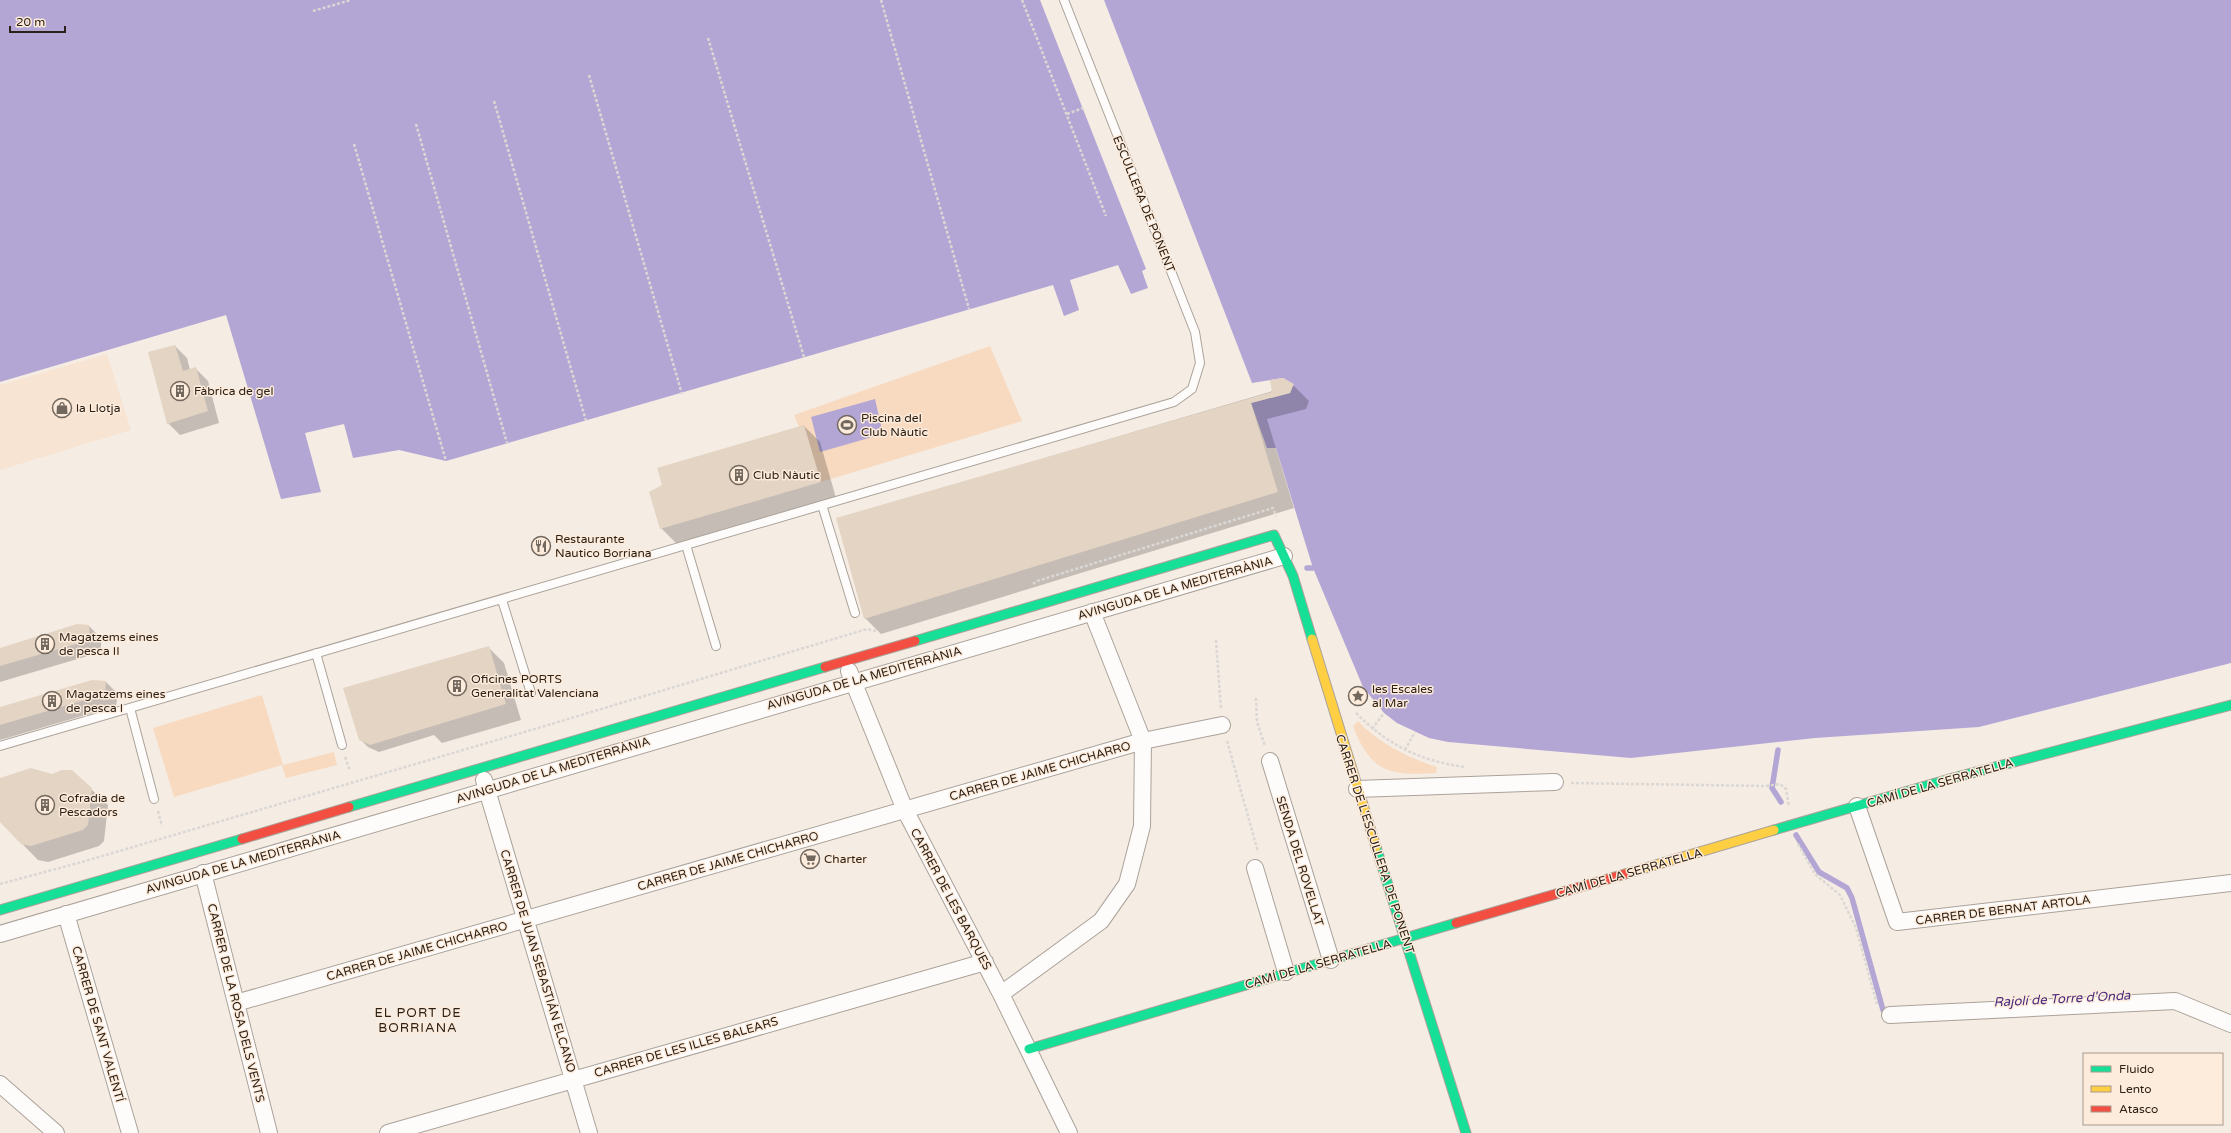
<svg xmlns="http://www.w3.org/2000/svg" width="2231" height="1133" font-family="'Varela Round',sans-serif">
<style>
.built{fill:#f8e4d2}
.green{fill:#f8dac0}
.water{fill:#b3a6d5}
.shadow{fill:#0003}
.lines{fill:none;stroke-linecap:round;stroke-linejoin:round}
.stream{stroke:#b3a6d5;stroke-width:5.5}
.building{fill:#e4d4c4}
.lane-casing{stroke:#aba29a;stroke-width:10}
.street-casing{stroke:#aba29a;stroke-width:18}
.fast-casing{stroke:#aba29a;stroke-width:11}
.slow-casing{stroke:#aba29a;stroke-width:11}
.jam-casing{stroke:#aba29a;stroke-width:11}
.path{stroke:#dad7d4;stroke-width:2.5;stroke-dasharray:3 2;stroke-linecap:butt}
.lane{stroke:#fefcfb;stroke-width:8}
.street{stroke:#fefcfb;stroke-width:16}
.fast{stroke:#16e098;stroke-width:9}
.slow{stroke:#ffcf43;stroke-width:9}
.jam{stroke:#f24e42;stroke-width:9}
.labels{text-anchor:middle;dominant-baseline:central;stroke-width:3;stroke-linejoin:round;paint-order:stroke}
.street-label{font-size:12px;fill:#2c2117;stroke:#fdebdb}
.poi-label{font-size:12px;fill:#2c2117;stroke:#fdebdb;text-anchor:start}
.water-label{font-size:13px;font-style:italic;fill:#44297d;stroke:#fdebdb}
.neighbourhood-label{font-size:13px;letter-spacing:1px;fill:#2c2117;stroke:#fdebdb}
</style>
<rect width="100%" height="100%" fill="#f5ece3"/>
<path class="built" d="M107 354 131 430 0 470V385Z"/>
<path class="green" d="M990 346 1022 421 821 482 794 415Z
M262 695 283 765 334 752 337 765 286 778 282 765 174 797 153 728Z
M1358 721C1378 743 1409 758 1437 767L1436 773C1390 776 1371 773 1353 726Z"/>
<path class="water" d="M0 0H1040L1146 269 1142 271 1148 288 1131 294 1118 265 1070 280 1079 310 1064 316 1053 285 446 461 399 450 353 458 344 424 305 433 321 492 281 499 226 315 0 382Z
M1104 0H2231V663L1979 727 1815 738 1631 758 1448 742 1429 738 1397 723 1384 713 1363 687 1313 568 1276 448H1267L1251 403 1290 393 1293 384 1283 378 1252 383Z
M875 399 883 434 820 452 811 417Z"/>
<path class="shadow" d="M175 346 187 358 190 370 196 369 208 381 219 423 180 435 168 423Z
M1293 385 1309 401 1306 409 1267 419 1294 508 881 634 865 618 837 519Z
M804 426 820 442 836 498 677 544 661 528Z
M89 626 101 638V652L0 682V649Z
M488 647 504 663 521 720 442 743 434 735 379 752 368 747 360 739Z
M106 682 118 694 116 706 0 740V708Z
M0 779 91 789 108 805 104 841 99 846 48 862 38 860 0 821Z"/>
<g class="lines">
<path class="stream" d="M1307 568H1313
M1778 750 1772 788 1781 802
M1796 835 1819 872 1847 888 1852 898 1883 1010"/>
</g>
<path class="building" d="M175 345 183 371 196 367 208 411 167 424 148 352Z
M1283 378 1294 384 1290 393 1251 403 1278 492 864 619 836 518 1272 392 1270 380Z
M804 425 821 482 660 529 649 492 662 485 657 468Z
M77 624 89 625 90 640 0 666V648Z
M489 646 506 704 370 745 359 740 343 688Z
M92 680 106 681 105 694 0 725V707Z
M31 768 52 774 62 770H72L92 788 88 825 83 830 31 846 21 844 0 822V778Z"/>
<g class="lines">
<g class="lane-casing">
<path id="lane" d="M822 505 855 613
M686 545 716 646
M502 600 531 693
M316 653 342 745
M130 708 154 799
M0 746 1174 402 1192 389 1200 363 1195 332 1064 0"/>
</g>
<g class="street-casing">
<path id="street" d="M849 671 905 810 1001 994 1069 1133
M1270 761 1331 960
M484 780 589 1133
M1357 789 1555 782
M1857 806 1897 922 2231 883
M1255 868 1286 972
M203 873 269 1133
M66 914 130 1133
M0 934 1284 556
M1001 994 1101 921 1127 884 1142 826 1143 741 1092 612
M236 1003 1143 741 1222 725
M1890 1015 2175 1001 2231 1024
M0 1084 56 1133
M388 1133 985 962"/>
</g>
<g class="fast-casing">
<path id="fast" d="M915 641 1274 535 1293 576 1312 639
M349 807 825 667
M1774 830 1953 778 2231 705
M1376 847 1466 1133
M0 910 242 839
M1029 1049 1456 923"/>
</g>
<g class="slow-casing">
<path id="slow" d="M1312 639 1376 847
M1625 874 1774 830"/>
</g>
<g class="jam-casing">
<path id="jam" d="M825 667 915 641
M242 839 349 807
M1456 923 1625 874"/>
</g>
<path class="path" d="M881 0 969 309
M1022 0 1106 216
M313 11 351 0
M708 38 804 357
M589 75 682 394
M494 101 586 421
M1067 114 1083 108
M416 124 507 443
M354 144 446 461
M1033 584 1037 581 1273 508 1276 516
M1216 640 1221 709
M1349 697 1363 687
M1256 698 1257 722 1265 746
M1356 713C1388 745 1420 761 1465 767
M1372 729 1384 713
M1227 741 1258 852
M1405 750 1415 732
M345 757 350 771
M1571 783 1766 786 1780 784 1786 789 1789 806
M158 811 162 826
M1798 844 1815 874 1840 895 1856 928 1877 1004
M0 884 82 862 538 728 867 629 876 631"/>
<use href="#lane" class="lane"/>
<use href="#street" class="street"/>
<use href="#fast" class="fast"/>
<use href="#slow" class="slow"/>
<use href="#jam" class="jam"/>
</g>
<defs>
<g id="building-ring" transform="scale(1)"><circle r="9.5" fill="#fdebdb" stroke="#72685e" stroke-width="1.5"/><path d="M-4-6H4V6H1V3H-1V6H-4ZM-2.5-4.3h1.7v1.8h-1.7ZM.8-4.3h1.7v1.8H.8ZM-2.5-1h1.7V.8h-1.7ZM.8-1h1.7V.8H.8Z" fill="#72685e"/></g>
<g id="shop-ring" transform="scale(1)"><circle r="9.5" fill="#fdebdb" stroke="#72685e" stroke-width="1.5"/><path d="M-5-2.5h2.3a2.7 3.5 0 0 1 5.4 0H5L5.5 6h-11ZM-1.5-2.5h3a1.5 2.3 0 0 0-3 0Z" fill="#72685e"/></g>
<g id="stadium-ring" transform="scale(1)"><circle r="9.5" fill="#fdebdb" stroke="#72685e" stroke-width="1.5"/><path d="M0-5a6.5 5 0 1 0 0 10a6.5 5 0 1 0 0-10ZM-3.5-1.8h7v3.6h-7Z" fill="#72685e"/></g>
<g id="restaurant-ring" transform="scale(1)"><circle r="9.5" fill="#fdebdb" stroke="#72685e" stroke-width="1.5"/><path d="M-5-6h1v4h1v-4h1v4h1v-4h1v5L-1.5 .5V6h-2V.5L-5-1ZM5-6V6H3V1.5H1.5Q1.5-4 5-6Z" fill="#72685e"/></g>
<g id="sight-ring" transform="scale(1)"><circle r="9.5" fill="#fdebdb" stroke="#72685e" stroke-width="1.5"/><path d="M0-6L1.8-2.2L6-1.7L2.9 1.2L3.7 5.4L0 3.3L-3.7 5.4L-2.9 1.2L-6-1.7L-1.8-2.2Z" fill="#72685e"/></g>
<g id="supermarket-ring" transform="scale(1)"><circle r="9.5" fill="#fdebdb" stroke="#72685e" stroke-width="1.5"/><path d="M-6-5.5h2.5l.6 2H6L4.5 2H-2.5L-4.4-4H-6ZM-1.5 3.2a1.3 1.3 0 1 0 .1 0ZM3 3.2a1.3 1.3 0 1 0 .1 0Z" fill="#72685e"/></g>
</defs>
<g fill-rule="evenodd">
<use href="#building-ring" x="180" y="391"/>
<use href="#shop-ring" x="62" y="408"/>
<use href="#stadium-ring" x="847" y="425"/>
<use href="#building-ring" x="739" y="475"/>
<use href="#restaurant-ring" x="541" y="546"/>
<use href="#building-ring" x="45" y="644"/>
<use href="#building-ring" x="457" y="686"/>
<use href="#sight-ring" x="1358" y="696"/>
<use href="#building-ring" x="52" y="701"/>
<use href="#building-ring" x="45" y="805"/>
<use href="#supermarket-ring" x="810" y="859"/>
</g>
<g class="labels">
<g class="street-label">
<text transform="translate(1144 204) rotate(68)">ESCULLERA DE PONENT</text>
<text transform="translate(1175 588) rotate(-16)">AVINGUDA DE LA MEDITERRÀNIA</text>
<text transform="translate(864 678) rotate(-16)">AVINGUDA DE LA MEDITERRÀNIA</text>
<text transform="translate(553 770) rotate(-17)">AVINGUDA DE LA MEDITERRÀNIA</text>
<text transform="translate(1040 771) rotate(-16)">CARRER DE JAIME CHICHARRO</text>
<text transform="translate(1940 783) rotate(-16)">CAMÍ DE LA SERRATELLA</text>
<text transform="translate(1375 844) rotate(72)">CARRER DE L'ESCULLERA DE PONENT</text>
<text transform="translate(728 861) rotate(-16)">CARRER DE JAIME CHICHARRO</text>
<text transform="translate(1300 861) rotate(73)">SENDA DEL ROVELLAT</text>
<text transform="translate(243 862) rotate(-16)">AVINGUDA DE LA MEDITERRÀNIA</text>
<text transform="translate(1629 873) rotate(-16)">CAMÍ DE LA SERRATELLA</text>
<text transform="translate(951 899) rotate(62)">CARRER DE LES BARQUES</text>
<text transform="translate(2003 910) rotate(-7)">CARRER DE BERNAT ARTOLA</text>
<text transform="translate(417 951) rotate(-16)">CARRER DE JAIME CHICHARRO</text>
<text transform="translate(538 961) rotate(73)">CARRER DE JUAN SEBASTIÁN ELCANO</text>
<text transform="translate(1318 964) rotate(-16)">CAMÍ DE LA SERRATELLA</text>
<text transform="translate(236 1003) rotate(76)">CARRER DE LA ROSA DELS VENTS</text>
<text transform="translate(98 1024) rotate(74)">CARRER DE SANT VALENTÍ</text>
<text transform="translate(686 1047) rotate(-16)">CARRER DE LES ILLES BALEARS</text>
</g>
<g class="poi-label">
<text x="194" y="391">Fàbrica de gel</text>
<text x="76" y="408">la Llotja</text>
<text x="861" y="418">Piscina del<tspan x="861" dy="14">Club Nàutic</tspan></text>
<text x="753" y="475">Club Nàutic</text>
<text x="555" y="539">Restaurante<tspan x="555" dy="14">Nautico Borriana</tspan></text>
<text x="59" y="637">Magatzems eines<tspan x="59" dy="14">de pesca II</tspan></text>
<text x="471" y="679">Oficines PORTS<tspan x="471" dy="14">Generalitat Valenciana</tspan></text>
<text x="1372" y="689">les Escales<tspan x="1372" dy="14">al Mar</tspan></text>
<text x="66" y="694">Magatzems eines<tspan x="66" dy="14">de pesca I</tspan></text>
<text x="59" y="798">Cofradia de<tspan x="59" dy="14">Pescadors</tspan></text>
<text x="824" y="859">Charter</text>
</g>
<g class="water-label">
<text transform="translate(2062 999) rotate(-3)">Rajolí de Torre d'Onda</text>
</g>
<g class="neighbourhood-label">
<text x="418" y="1013">EL PORT DE<tspan x="418" dy="15">BORRIANA</tspan></text>
</g>
</g>
<rect x="2083" y="1053" width="140" height="72" fill="#fdebdb" stroke="#a99a8d"/>
<rect x="2091" y="1066" width="20" height="6" fill="#16e098" stroke="#a99a8d"/>
<text x="2119" y="1073" font-size="12" fill="#2c2117">Fluido</text>
<rect x="2091" y="1086" width="20" height="6" fill="#ffcf43" stroke="#a99a8d"/>
<text x="2119" y="1093" font-size="12" fill="#2c2117">Lento</text>
<rect x="2091" y="1106" width="20" height="6" fill="#f24e42" stroke="#a99a8d"/>
<text x="2119" y="1113" font-size="12" fill="#2c2117">Atasco</text>
<path d="M10 26v6h55v-6" fill="none" stroke="#2c2117" stroke-width="2"/>
<text x="16" y="26" font-size="12" fill="#2c2117" stroke="#fdebdb" stroke-width="3" paint-order="stroke">20 m</text>
</svg>
